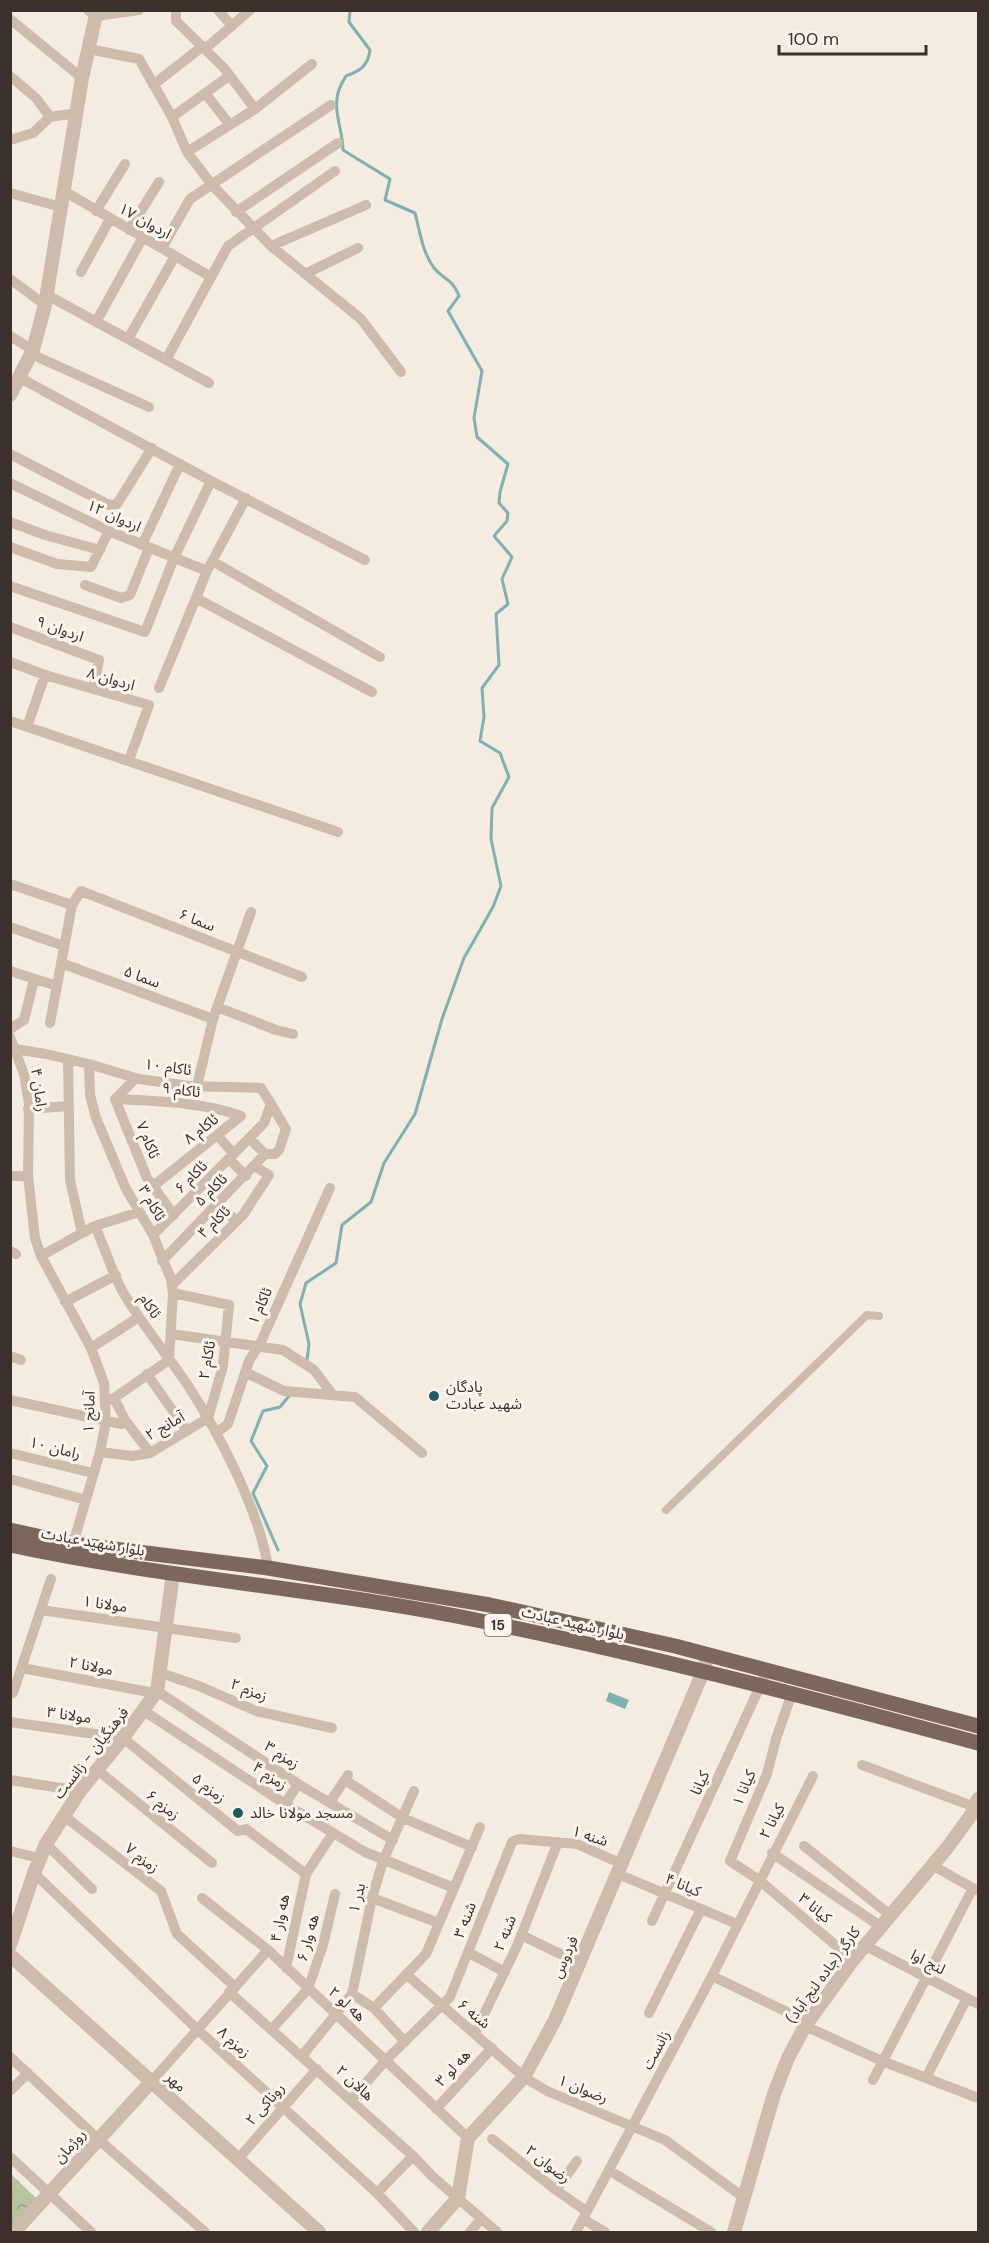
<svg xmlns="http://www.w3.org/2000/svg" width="989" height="2243" font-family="'DM Sans','Noto Sans Arabic',sans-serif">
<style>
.park{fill:url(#park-crowns)}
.water{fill:#7fb0b2}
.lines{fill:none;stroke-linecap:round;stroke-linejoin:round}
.stream{stroke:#7fb0b2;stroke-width:3}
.pedestrian{stroke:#cdbbac;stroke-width:8}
.minor{stroke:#cdbbac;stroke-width:10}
.tertiary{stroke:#cdbbac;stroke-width:14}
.primary{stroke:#7d675c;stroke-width:15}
.poi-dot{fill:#1f5a5e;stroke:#fbf5ee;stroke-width:2}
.labels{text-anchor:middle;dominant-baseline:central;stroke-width:6;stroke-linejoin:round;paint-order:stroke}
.shield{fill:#fbf5ee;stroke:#756b66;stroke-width:1.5}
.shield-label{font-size:14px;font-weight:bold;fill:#3b302b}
.street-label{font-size:15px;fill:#3b302b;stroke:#fbf5ee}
.poi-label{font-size:15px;fill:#3b302b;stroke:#fbf5ee;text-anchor:start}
</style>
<defs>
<pattern id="park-crowns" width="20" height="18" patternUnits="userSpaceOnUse" patternTransform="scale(1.5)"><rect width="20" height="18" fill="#b8c4a0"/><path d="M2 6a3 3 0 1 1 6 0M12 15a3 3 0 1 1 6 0" fill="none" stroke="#97a083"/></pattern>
</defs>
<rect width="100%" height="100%" fill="#f4ebe1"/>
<path class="park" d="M10 2173 38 2200 10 2229Z"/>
<path class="water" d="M609 1692 629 1700 625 1709 606 1701Z"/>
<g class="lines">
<path class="stream" d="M307 1360 309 1344 300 1304 306 1283 336 1263 342 1225 371 1202 384 1163 415 1114 442 1019 464 958 493 907 501 886 491 839 492 808 509 777 500 753 480 741 484 717 482 688 499 665 496 614 508 604 502 579 512 557 494 536 507 521 508 513 499 503 500 492 508 464 477 437 474 418 482 371 448 311 459 296C453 279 444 280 434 268 422 251 420 232 415 213L385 200 390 179 343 150C343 131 333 112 338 93 339 88 343 81 346 76 360 71 368 66 370 50L349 22 350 10
M278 1550 253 1493 267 1466 251 1441 263 1411 280 1407 289 1396"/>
<path class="pedestrian" d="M666 1510 867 1315 879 1316"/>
<path class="minor" d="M88 10 96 16 139 10
M176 10V21L224 68 255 109
M218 10 232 26
M10 19 82 78
M89 49 139 59 172 117 187 152 212 185 271 246 361 319 401 372
M205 49 250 10
M10 76 36 98 50 117
M153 85 203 46
M205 93 230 125
M172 117 229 76
M10 140 33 133 50 117 77 113
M187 152 255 109 312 64
M64 191 211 277
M10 193 61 207
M96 211 125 164
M236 212 338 143
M129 230 159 182
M271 246 366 205
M162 248 190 199 331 105
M81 272 110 219
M305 274 358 248
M10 279 45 305
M47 295 209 383
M96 322 143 237
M10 336 33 350
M128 339 175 256
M31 354 149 407
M166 360 228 246 335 171
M20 378 211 481 365 560
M10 454 109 505 117 504 152 448
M10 483 109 531 207 571
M10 522 45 535 100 550
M142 545 180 464
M10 547 57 564 91 567 109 531
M212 561 380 657
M85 585 121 598 130 595 149 548
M10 586 145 632 174 558 211 481
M196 598 372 692
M10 627 99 660 93 689
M10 662 45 675 149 705 129 760
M159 688 207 571 246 498
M10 721 338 832
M27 727 45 675
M10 884 72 905
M10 927 64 946
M61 963 213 1019
M10 971 57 986
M217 1007 276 1030 293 1034
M50 1023 72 905 81 891 302 977
M10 1029 24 1020 34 980
M10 1037 24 1074 29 1104 28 1176 35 1238 41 1256 91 1348 104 1383 106 1422 100 1452 73 1544
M15 1049 46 1054 89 1064 139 1079 189 1086 261 1088 271 1104 264 1123 153 1235
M68 1059 70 1180 82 1233 95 1226C105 1248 112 1273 124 1294 143 1326 167 1354 187 1384 219 1433 260 1512 268 1568
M89 1064 90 1095 96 1118 126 1189 153 1235 171 1279 173 1293 169 1360 114 1398 105 1402
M136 1078 115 1099 147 1178 174 1215
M197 1086 213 1019 251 912
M115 1099C155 1101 204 1102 241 1116
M28 1109 69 1106
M217 1135 234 1154
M265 1154H275L279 1150 286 1129 271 1104
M229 1159 246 1176
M10 1176H28
M152 1187 241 1116
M216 1205 236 1220
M95 1226 139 1212
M10 1251 16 1254
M41 1256 82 1233
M162 1261 265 1154 250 1139
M172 1285 243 1215 269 1175 254 1166
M65 1302 116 1275
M171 1334 283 1350 314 1370 333 1395
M91 1348 139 1317
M10 1356 21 1360
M245 1372 284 1391 355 1397 422 1453
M147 1374 187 1431
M114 1398 125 1420 150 1453
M10 1400 121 1424
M216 1433 228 1424 249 1361 260 1344 330 1188
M100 1452 132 1456 150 1453 208 1418 223 1366 229 1305 173 1293
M10 1453 93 1473
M10 1479 86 1500
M41 1610 236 1638
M22 1668 154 1693
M158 1672 199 1686 256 1711 332 1728
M157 1691 298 1784 393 1840
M13 1693 51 1579
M792 1693 776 1739 767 1774 730 1861 759 1880 853 1960
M144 1711 285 1804 365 1852 454 1888
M10 1722 123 1738 238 1831 246 1829 306 1874
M862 1765 975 1807
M96 1769 212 1863
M10 1780 80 1791
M345 1780 403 1818 472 1847
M330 1802 348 1775
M285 1804 298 1784
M64 1816 161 1891 177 1934 235 1987
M46 1844 92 1889
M804 1846 885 1911
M10 1851 39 1858
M772 1853 880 1926
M932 1865 976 1890
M34 1873 197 2029 377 2193 414 2232
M618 1874 737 1924
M202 1898 268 1950 468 2138
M372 1898 439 1923
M652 1921 767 1671
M521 1935 581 1964
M864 1945 978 2004
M469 1953 505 1972
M286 1968 306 1874 333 1833
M406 1974 524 2077 547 2091 665 2140 743 2197
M712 1976 808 2022
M229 1992 413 2156 432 2176 497 2232
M352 1994 374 2008 405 2042
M374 2008 426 1954 480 1827
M649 2013 701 1909
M805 2026 882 2061 978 2098
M271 2030 308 1989 323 1945 335 1894
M475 2033 517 1946 558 1842
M302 2056 352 1994 372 1898 383 1861 414 1791
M10 2057 99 2140 205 2232
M926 2078 967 1998
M873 2080 973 1888
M151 2082 268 1950
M10 2091 28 2073
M351 2100 386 2060 450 1997 512 1842 519 1839 577 1844 622 1864
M436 2109 492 2048
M492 2139 556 2190 586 2211
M10 2157 91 2232
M237 2160 317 2069
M615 2174 711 2232
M556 2190 577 2161
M377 2193 413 2156
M583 2219 605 2232
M470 2232 481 2219
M576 2232 712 1976 813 1776"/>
<path class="tertiary" d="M10 395 33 350 45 305 82 78 97 10
M10 1945 34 1873 46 1844 80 1791 123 1738 157 1691 173 1574
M10 1955 319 2232
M14 2232 151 2082
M428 2232 458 2198 468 2138 524 2077 555 2020 703 1672 708 1655
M734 2232 774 2094 788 2058 805 2026 853 1960 947 1848 971 1815 978 1799"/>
<path class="primary" d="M10 1530 73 1544 268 1568 490 1605 675 1646 978 1726
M10 1545C168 1579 329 1589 486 1622 652 1656 815 1699 978 1743"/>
</g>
<g class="poi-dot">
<circle cx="434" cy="1396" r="6"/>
<circle cx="238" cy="1813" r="6"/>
</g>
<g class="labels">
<rect class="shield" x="484.5" y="1614" width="27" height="22" rx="4.5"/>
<g class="shield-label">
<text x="498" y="1625">15</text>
</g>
<g class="street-label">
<text transform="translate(145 221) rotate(29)">اردوان ۱۷</text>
<text transform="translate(114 516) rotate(24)">اردوان ۱۲</text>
<text transform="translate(60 629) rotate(20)">اردوان ۹</text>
<text transform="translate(111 679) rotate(16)">اردوان ۸</text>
<text transform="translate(197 920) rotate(21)">سما ۶</text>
<text transform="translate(142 977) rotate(20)">سما ۵</text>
<text transform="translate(168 1067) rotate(8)">ئاکام ۱۰</text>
<text transform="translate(39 1090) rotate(82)">رامان ۴</text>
<text transform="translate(181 1090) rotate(7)">ئاکام ۹</text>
<text transform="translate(201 1129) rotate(-38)">ئاکام ۸</text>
<text transform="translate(148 1140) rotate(68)">ئاکام ۷</text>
<text transform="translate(191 1177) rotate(-45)">ئاکام ۶</text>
<text transform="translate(211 1190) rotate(-45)">ئاکام ۵</text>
<text transform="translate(152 1203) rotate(60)">ئاکام ۳</text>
<text transform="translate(214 1222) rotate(-44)">ئاکام ۴</text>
<text transform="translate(150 1306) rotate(56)">ئاکام</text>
<text transform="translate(260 1306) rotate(-66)">ئاکام ۱</text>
<text transform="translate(207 1360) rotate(-80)">ئاکام ۲</text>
<text transform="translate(89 1412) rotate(-88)">آمانج ۱</text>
<text transform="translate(165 1426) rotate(-30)">آمانج ۲</text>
<text transform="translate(55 1448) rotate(14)">رامان ۱۰</text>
<text transform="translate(93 1542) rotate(10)">بلوار شهید عبادت</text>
<text transform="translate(105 1604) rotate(8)">مولانا ۱</text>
<text transform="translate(573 1623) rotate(13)">بلوار شهید عبادت</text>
<text transform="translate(91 1666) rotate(11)">مولانا ۲</text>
<text transform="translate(249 1690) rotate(21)">زمزم ۲</text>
<text transform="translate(69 1715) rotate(8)">مولانا ۳</text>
<text transform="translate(91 1753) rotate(-52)">فرهنگیان - زانست</text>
<text transform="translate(282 1755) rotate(33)">زمزم ۳</text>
<text transform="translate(270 1776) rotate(34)">زمزم ۴</text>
<text transform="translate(700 1783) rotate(-65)">کیانا</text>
<text transform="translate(209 1788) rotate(39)">زمزم ۵</text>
<text transform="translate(744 1788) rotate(-67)">کیانا ۱</text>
<text transform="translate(163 1805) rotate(39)">زمزم ۶</text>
<text transform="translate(772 1821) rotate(-62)">کیانا ۲</text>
<text transform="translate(590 1836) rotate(18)">شنه ۱</text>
<text transform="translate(142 1858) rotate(38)">زمزم ۷</text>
<text transform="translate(683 1885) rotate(23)">کیانا ۴</text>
<text transform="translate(357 1898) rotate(-76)">بدر ۱</text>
<text transform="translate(815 1908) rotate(40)">کیانا ۳</text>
<text transform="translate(280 1918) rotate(-79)">هه وار ۴</text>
<text transform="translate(465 1920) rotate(-69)">شنه ۳</text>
<text transform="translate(505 1933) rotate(-68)">شنه ۲</text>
<text transform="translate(308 1938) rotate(-75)">هه وار ۶</text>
<text transform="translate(565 1957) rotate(-66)">فردوس</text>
<text transform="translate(928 1962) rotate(27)">لنج اوا</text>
<text transform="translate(823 1975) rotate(-54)">کارگر (جاده لنج آباد)</text>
<text transform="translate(347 2004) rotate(42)">هه لو ۲</text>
<text transform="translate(474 2014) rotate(39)">شنه ۶</text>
<text transform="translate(234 2042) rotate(42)">زمزم ۸</text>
<text transform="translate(656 2050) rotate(-62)">زانست</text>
<text transform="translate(453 2068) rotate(-47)">هه لو ۳</text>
<text transform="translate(176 2082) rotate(42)">مهر</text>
<text transform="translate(355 2083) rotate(42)">هالان ۲</text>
<text transform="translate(583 2089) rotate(22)">رضوان ۱</text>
<text transform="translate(265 2104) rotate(-49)">روناکی ۲</text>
<text transform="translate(70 2146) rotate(-48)">روژمان</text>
<text transform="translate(548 2164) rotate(38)">رضوان ۲</text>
</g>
<g class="poi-label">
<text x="446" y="1387">پادگان<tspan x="446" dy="17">شهید عبادت</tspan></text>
<text x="250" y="1813">مسجد مولانا خالد</text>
</g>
</g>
<rect width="989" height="2243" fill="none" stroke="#3b302b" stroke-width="24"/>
<path d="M779 45v9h147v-9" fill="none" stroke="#3b302b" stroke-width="3"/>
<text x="788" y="45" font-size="18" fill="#3b302b" stroke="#fbf5ee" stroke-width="4.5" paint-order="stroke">100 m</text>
</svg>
